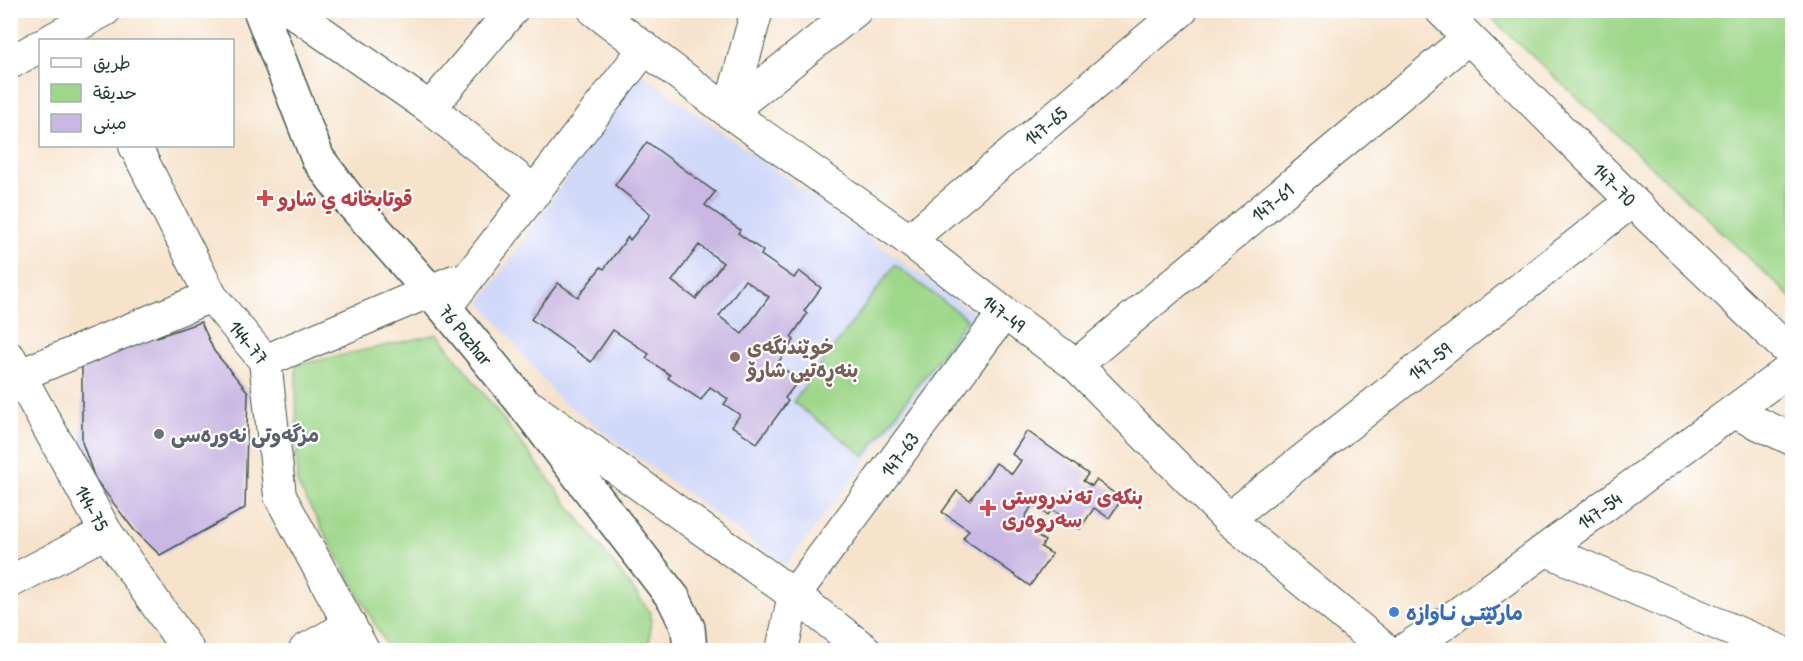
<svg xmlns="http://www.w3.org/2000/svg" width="1803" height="661" font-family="'Patrick Hand','Playpen Sans Arabic',sans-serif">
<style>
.built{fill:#d1d9f9}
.green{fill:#9ed78a;stroke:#5e8a5f;stroke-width:1.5}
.building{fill:#c9b8e3;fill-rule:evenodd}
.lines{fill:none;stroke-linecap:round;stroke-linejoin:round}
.street-casing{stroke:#3f564b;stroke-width:34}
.secondary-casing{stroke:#3f564b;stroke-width:36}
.street{stroke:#fff;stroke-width:32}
.secondary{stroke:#fff;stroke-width:33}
.health-dot{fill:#e0444e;stroke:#fff;stroke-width:2}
.education-dot{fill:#8d6e63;stroke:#fff;stroke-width:2}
.worship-dot{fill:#6b7280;stroke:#fff;stroke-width:2}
.shop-dot{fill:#3f7fe0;stroke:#fff;stroke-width:2}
.labels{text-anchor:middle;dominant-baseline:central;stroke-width:4.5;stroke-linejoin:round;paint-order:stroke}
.street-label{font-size:20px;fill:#1f3d34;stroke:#fff}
.health-label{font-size:20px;font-weight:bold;fill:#be3a42;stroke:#fff;text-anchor:start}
.education-label{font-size:20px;font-weight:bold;fill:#785e54;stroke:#fff;text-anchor:start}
.worship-label{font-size:20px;font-weight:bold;fill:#5b616d;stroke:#fff;text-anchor:start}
.shop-label{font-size:20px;font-weight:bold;fill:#366cbe;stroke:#fff;text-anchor:start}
</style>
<rect width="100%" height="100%" fill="#fff"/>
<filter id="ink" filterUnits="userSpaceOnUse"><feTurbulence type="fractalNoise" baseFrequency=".0167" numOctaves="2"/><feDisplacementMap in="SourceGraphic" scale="12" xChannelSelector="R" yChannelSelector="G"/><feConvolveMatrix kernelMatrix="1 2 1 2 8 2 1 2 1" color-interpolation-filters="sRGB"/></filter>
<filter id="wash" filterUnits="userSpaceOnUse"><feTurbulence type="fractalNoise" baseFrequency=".008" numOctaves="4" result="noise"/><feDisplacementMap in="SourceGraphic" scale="24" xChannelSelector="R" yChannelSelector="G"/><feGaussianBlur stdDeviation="1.35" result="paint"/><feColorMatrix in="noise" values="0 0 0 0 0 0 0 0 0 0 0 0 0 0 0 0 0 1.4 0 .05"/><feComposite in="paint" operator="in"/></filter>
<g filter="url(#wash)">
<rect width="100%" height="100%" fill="#f6e3cb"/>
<path class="built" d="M639 72 978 316 785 566 558 398 481 302Z"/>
<path class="green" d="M1484 11H1792V298Z
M895 265 967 319 865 456 793 402Z
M438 334 651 613 649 650H389L297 483 296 365Z"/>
<g id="blocks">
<path class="building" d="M647 142 715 192 705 205 740 230 738 233 763 251 761 255 794 278 799 271 821 288 804 311 807 314 791 337 794 340 777 364 799 380 785 398 788 401 757 443 732 426 740 415 724 404 728 399 710 387 701 400 668 378 670 375 646 358 649 354 613 330 591 362 531 319 558 283 578 297 601 267 604 269 628 237 630 240 651 214 615 185ZM699 245 723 263 696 299 672 281ZM745 280 769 297 742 334 719 316Z
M201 322 214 351 248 392 245 508 160 555 134 530 95 479 82 442V363L132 337H157Z
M1027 431 1088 474 1083 481 1092 486 1096 480 1122 499 1109 518 1094 508 1080 529 1052 509 1048 515 1033 504 1025 517 1039 527 1034 534 1045 541 1041 547 1052 554 1030 586 963 538 969 530 942 512 957 491 970 500 996 463 1012 474 1021 461 1012 454Z"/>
</g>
</g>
<g filter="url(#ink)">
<use href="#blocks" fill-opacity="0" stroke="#3f564b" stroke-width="1.5"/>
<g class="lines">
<g class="street-casing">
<g id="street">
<path d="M290 10 430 108 535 192"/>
<path id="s1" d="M594 10 729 112 909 240 1004 313 1076 365 1228 519 1386 650"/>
<path id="s2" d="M1441 10 1632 201 1792 354"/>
<path d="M51 40 105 10"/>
<path d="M10 63 40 46"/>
<path d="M430 108 512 10"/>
<path d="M729 112 856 10"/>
<path d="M729 112 757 10"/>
<path id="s3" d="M135 146 211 296 265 361 280 496 363 650"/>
<path id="s4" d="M909 240 1182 10"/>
<path d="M445 308 645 48"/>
<path id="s5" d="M10 358 106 532 188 650"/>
<path d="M265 361 454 281"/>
<path id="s6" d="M1076 365 1468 38"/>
<path d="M20 375 211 296"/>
<path d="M531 407 794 595 865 650"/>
<path d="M1733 412 1792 439"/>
<path id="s7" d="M1228 519 1632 201"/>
<path d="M1546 550 1778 650"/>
<path d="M10 582 106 532"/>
<path d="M305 650 350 625"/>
<path id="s8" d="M782 650 794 595 1004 313"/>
<path id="s9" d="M1404 650 1444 624 1792 368"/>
</g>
</g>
<g class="secondary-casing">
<g id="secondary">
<path id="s10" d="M260 10 318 159 350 201 445 308 519 398 674 599 688 628 690 650"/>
</g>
</g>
<use href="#street" class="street"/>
<use href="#secondary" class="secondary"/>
</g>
</g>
<g class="health-dot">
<path d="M262 189h6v6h6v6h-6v6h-6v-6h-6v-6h6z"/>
<path d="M985 499h6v6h6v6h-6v6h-6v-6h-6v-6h6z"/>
</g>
<circle class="education-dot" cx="735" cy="357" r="6"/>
<circle class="worship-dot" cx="159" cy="434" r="6"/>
<circle class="shop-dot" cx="1394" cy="612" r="6"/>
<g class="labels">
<g class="street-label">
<text stroke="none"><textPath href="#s4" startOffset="178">147-65</textPath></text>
<text stroke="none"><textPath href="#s2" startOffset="246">147-70</textPath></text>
<text stroke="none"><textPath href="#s6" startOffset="255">147-61</textPath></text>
<text stroke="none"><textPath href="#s1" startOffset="510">147-49</textPath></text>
<text stroke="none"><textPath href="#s10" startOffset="390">76 Pazhar</textPath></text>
<text stroke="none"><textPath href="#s3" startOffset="228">144-77</textPath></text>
<text stroke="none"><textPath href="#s7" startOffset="256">147-59</textPath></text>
<text stroke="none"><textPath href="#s8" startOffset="232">147-63</textPath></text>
<text stroke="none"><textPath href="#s5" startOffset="171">144-75</textPath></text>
<text stroke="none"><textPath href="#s9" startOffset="240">147-54</textPath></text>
</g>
<g class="health-label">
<text x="278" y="198">قوتابخانه ي شارو</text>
<text x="1002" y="496">بنکەی تەندروستی<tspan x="1002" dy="23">سەروەری</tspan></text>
</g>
<g class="education-label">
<text x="747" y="346">خوێندنگەی<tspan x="747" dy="23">بنەڕەتیی شارۆ</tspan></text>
</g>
<g class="worship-label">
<text x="171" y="434">مزگەوتی نەورەسی</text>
</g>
<g class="shop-label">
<text x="1406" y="612">مارکێتـی نـاوازە</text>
</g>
</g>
<rect width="1803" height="661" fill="none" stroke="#fff" stroke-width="36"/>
<rect x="39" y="39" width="195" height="108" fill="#ffffff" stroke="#a5b1ae" stroke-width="1.5"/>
<rect x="51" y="58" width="30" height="9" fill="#ffffff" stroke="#a5b1ae" stroke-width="1.5"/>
<text x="93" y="69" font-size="18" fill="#1f3d34">طريق</text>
<rect x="51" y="84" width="30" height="18" fill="#9ed78a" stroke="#a5b1ae" stroke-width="1.5"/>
<text x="93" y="99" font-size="18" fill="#1f3d34">حديقة</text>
<rect x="51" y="114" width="30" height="18" fill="#c9b8e3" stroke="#a5b1ae" stroke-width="1.5"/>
<text x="93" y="129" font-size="18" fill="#1f3d34">مبنى</text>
</svg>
